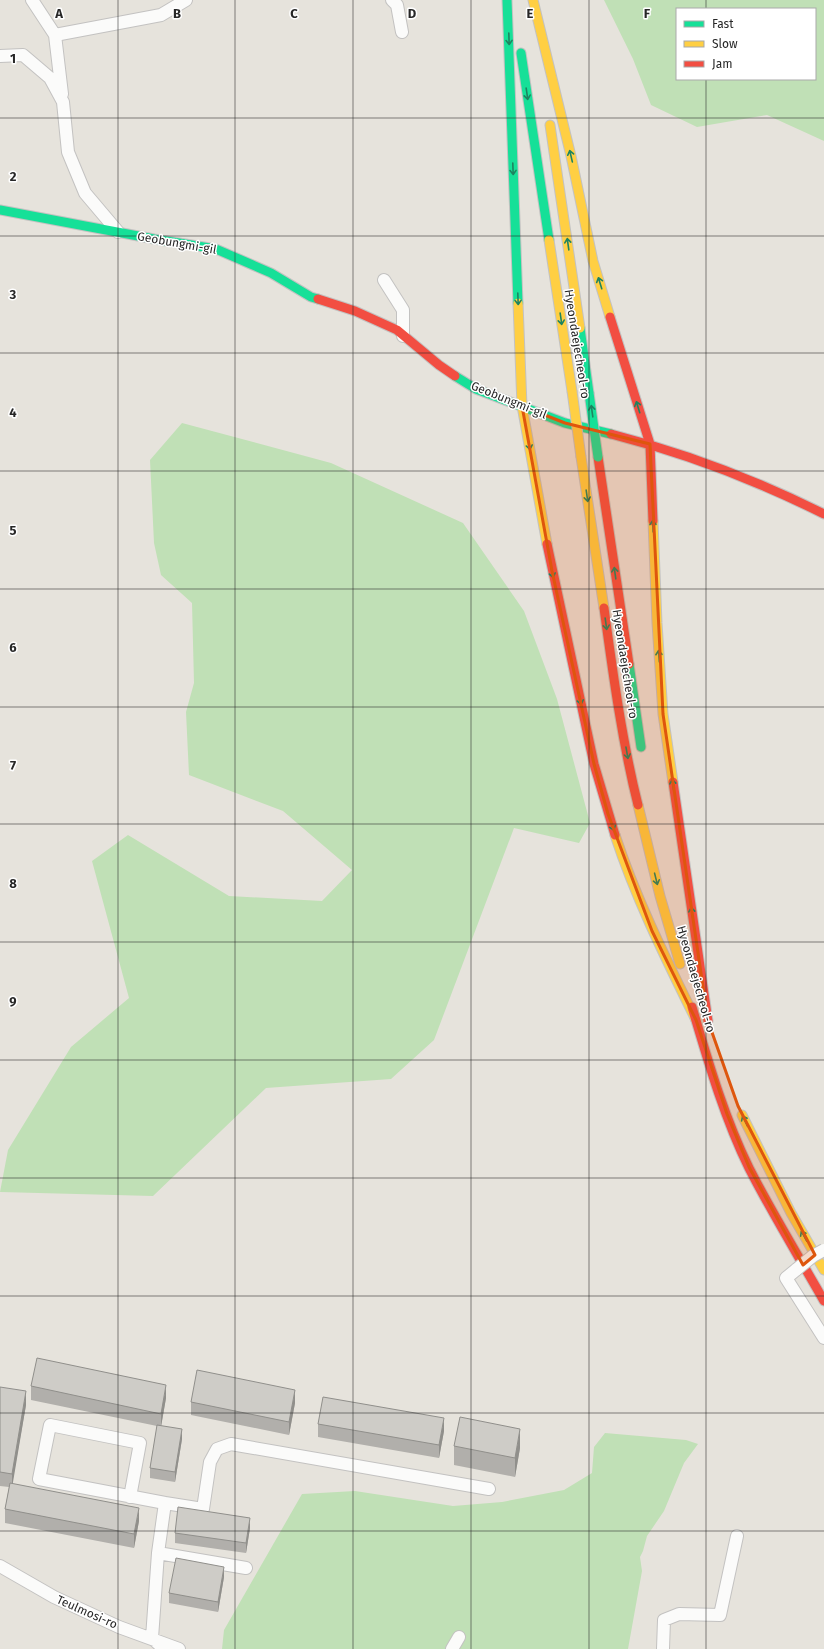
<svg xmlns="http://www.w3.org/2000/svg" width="824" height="1649" font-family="'Fira Sans',sans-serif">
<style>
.green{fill:#c0e0b6;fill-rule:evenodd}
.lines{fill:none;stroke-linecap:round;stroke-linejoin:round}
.street-casing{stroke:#c3c2c1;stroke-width:14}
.fast-casing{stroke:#c3c2c1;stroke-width:11}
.slow-casing{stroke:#c3c2c1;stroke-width:11}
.jam-casing{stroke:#c3c2c1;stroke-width:11}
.street{stroke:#fbfbfa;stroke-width:12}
.fast{stroke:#16e098;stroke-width:9}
.slow{stroke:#ffcf43;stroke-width:9}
.jam{stroke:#f24e42;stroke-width:9}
.street-bridge-casing{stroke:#c3c2c1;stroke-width:14;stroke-linecap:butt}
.fast-bridge-casing{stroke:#c3c1bf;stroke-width:11;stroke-linecap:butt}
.slow-bridge-casing{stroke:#c3c1bf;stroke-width:11;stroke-linecap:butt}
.street-bridge{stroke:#fbfbfa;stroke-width:12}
.fast-bridge{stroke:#16e098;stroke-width:9}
.slow-bridge{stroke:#ffcf43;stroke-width:9}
.wall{fill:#b1afab}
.shaded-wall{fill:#908f8b}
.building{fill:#ceccc7;stroke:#908f8b}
.oneway{stroke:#1e8460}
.marked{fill:#de560d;fill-opacity:0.2;stroke:#de560d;stroke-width:3;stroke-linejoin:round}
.grid{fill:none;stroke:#272727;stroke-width:1;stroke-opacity:0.55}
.labels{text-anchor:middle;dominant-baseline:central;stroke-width:3;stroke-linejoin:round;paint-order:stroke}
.street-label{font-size:12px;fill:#272727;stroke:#fff}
.grid-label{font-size:13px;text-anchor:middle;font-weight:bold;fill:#272727;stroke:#fff;stroke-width:3;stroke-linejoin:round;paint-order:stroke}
</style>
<rect width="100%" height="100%" fill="#e6e3dc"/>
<path class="green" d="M604 0H824V141L767 115 697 127 651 105 633 59ZM677 9H815V79H677Z
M182 423 331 463 463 523 524 611 557 699 590 823 579 843 514 828 434 1040 391 1079 266 1088 153 1196 0 1192 8 1150 71 1047 129 998 92 861 128 835 229 896 322 901 352 870 283 811 189 775 186 712 194 683 192 603 161 575 154 543 150 460Z
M605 1433 686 1440 698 1444 684 1463 664 1511 647 1536 643 1551 640 1557 642 1571 628 1649H222L224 1630 302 1494 355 1491 453 1506 502 1502 564 1490 592 1473 594 1447Z"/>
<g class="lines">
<g class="street-casing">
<path id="street" d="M32 0 55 35 62 94
M392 0 397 5 402 32
M55 35 161 15 186 0
M0 56 23 55 50 78 63 102 68 152 85 193 118 232
M384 280 403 310V336
M797 1269 786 1278 824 1338
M130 1497 140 1443 50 1425 39 1479 165 1503 158 1553 152 1638 164 1649
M165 1503 203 1509 210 1462 217 1449 231 1444 489 1489
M158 1553 246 1568
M0 1566 54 1597 119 1627 179 1649
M452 1649 459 1637
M663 1649 664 1620 679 1614 720 1615 737 1536"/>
</g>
<g class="fast-casing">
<path id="fast" d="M507 0 518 303
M521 53 549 240
M0 210 154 239 216 249 271 273 311 297 318 299
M580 328 589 393
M455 376 476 389 565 423 611 434
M629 664 641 747"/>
</g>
<g class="slow-casing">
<path id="slow" d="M533 0 571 156 593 261 610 317
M550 125 580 328
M549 240 572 391
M518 303 522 406 547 544
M581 457 604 608
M653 521 657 623 663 714 673 782
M638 805 660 896 680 964
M615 835C636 899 666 959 696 1020
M742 1115 791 1213 824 1270"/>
</g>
<g class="jam-casing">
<path id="jam" d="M318 299 355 311 397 330 439 365 455 376
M610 317 650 444 653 521
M611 434C685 453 756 480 824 514
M598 457 629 664
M547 544 594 764 615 835
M604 608C613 674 622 741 638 805
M673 782 708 1021
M692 1007C708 1061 724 1117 749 1168 772 1213 799 1257 824 1301"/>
</g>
<use href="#street" class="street"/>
<use href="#fast" class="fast"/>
<use href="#slow" class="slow"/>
<use href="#jam" class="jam"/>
<g class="street-bridge-casing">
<path id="street-bridge" d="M797 1269 813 1256 824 1250"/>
</g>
<g class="fast-bridge-casing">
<path id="fast-bridge" d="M589 393 598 457"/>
</g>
<g class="slow-bridge-casing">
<path id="slow-bridge" d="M572 391 581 457"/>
</g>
<use href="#street-bridge" class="street-bridge"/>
<use href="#fast-bridge" class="fast-bridge"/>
<use href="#slow-bridge" class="slow-bridge"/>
</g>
<path class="wall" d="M31 1386 166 1398 161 1426 182 1439 175 1482 150 1478V1468L157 1426 31 1400Z
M0 1387 26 1405 12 1484 139 1521 134 1548 5 1523V1509L9 1487 0 1486Z
M191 1402 295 1403 289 1435 191 1415Z
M318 1424 444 1431 439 1458 318 1437Z
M454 1446 520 1448 515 1477 454 1465Z
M250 1528 246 1553 175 1543V1533Z
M224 1577 218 1612 169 1603V1593Z"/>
<path class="shaded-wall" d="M166 1385V1398L161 1427V1414Z
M295 1390V1403L289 1435V1422Z
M26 1391V1405L12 1488V1474Z
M444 1418V1431L439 1458V1445Z
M182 1429V1439L175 1482V1472Z
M520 1429V1448L515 1477V1458Z
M139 1508V1521L134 1548V1534Z
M250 1518V1528L246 1553V1543Z
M224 1567V1577L218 1612V1602Z"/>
<path class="building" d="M37 1358 166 1385 161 1414 31 1386Z
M197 1370 295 1390 289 1422 191 1402Z
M0 1387 26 1391 12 1474 0 1472Z
M323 1397 444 1418 439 1445 318 1424Z
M460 1417 520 1429 515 1458 454 1446Z
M157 1425 182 1429 175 1472 150 1468Z
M10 1483 139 1508 134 1534 5 1509Z
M178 1507 250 1518 246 1543 175 1533Z
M176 1558 224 1567 218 1602 169 1593Z"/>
<defs><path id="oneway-shaft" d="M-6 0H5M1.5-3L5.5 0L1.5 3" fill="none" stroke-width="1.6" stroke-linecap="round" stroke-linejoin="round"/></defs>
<g class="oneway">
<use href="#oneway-shaft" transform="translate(509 39) rotate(88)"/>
<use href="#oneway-shaft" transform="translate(527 94) rotate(82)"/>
<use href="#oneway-shaft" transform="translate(571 156) rotate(-103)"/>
<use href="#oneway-shaft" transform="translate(513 169) rotate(88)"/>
<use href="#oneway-shaft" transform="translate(568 244) rotate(-98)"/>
<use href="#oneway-shaft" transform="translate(600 283) rotate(-107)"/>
<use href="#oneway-shaft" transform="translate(518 299) rotate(88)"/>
<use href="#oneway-shaft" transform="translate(561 319) rotate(82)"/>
<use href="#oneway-shaft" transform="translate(638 407) rotate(-107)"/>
<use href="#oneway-shaft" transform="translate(592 411) rotate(-98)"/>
<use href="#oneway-shaft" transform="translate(529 444) rotate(80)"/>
<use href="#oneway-shaft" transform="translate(587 496) rotate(82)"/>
<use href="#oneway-shaft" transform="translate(653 526) rotate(-92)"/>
<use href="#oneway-shaft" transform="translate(552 572) rotate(79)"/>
<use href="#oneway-shaft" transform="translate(615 573) rotate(-98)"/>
<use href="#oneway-shaft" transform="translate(606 624) rotate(82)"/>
<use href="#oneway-shaft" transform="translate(659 656) rotate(-94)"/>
<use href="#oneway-shaft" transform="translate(580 699) rotate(78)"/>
<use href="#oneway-shaft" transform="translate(627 753) rotate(80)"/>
<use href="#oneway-shaft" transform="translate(673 785) rotate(-98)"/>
<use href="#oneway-shaft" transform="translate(612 825) rotate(71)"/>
<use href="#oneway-shaft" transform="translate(656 879) rotate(76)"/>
<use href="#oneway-shaft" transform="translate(692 913) rotate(-98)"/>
<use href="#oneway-shaft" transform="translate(745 1121) rotate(-116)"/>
<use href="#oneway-shaft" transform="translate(804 1236) rotate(-119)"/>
</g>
<path class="marked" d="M522 406 565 423 650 444 663 714 708 1021 738 1106 815 1255 803 1265 749 1167 727 1114 696 1020 652 931 608 814 594 764 552 571Z"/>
<path class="grid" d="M118 0V1649M235 0V1649M353 0V1649M471 0V1649M589 0V1649M706 0V9M706 79V1649M0 118H824M0 236H824M0 353H824M0 471H824M0 589H824M0 707H824M0 824H824M0 942H824M0 1060H824M0 1178H824M0 1296H824M0 1413H824M0 1531H824"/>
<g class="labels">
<g class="street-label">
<text transform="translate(177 243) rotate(10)">Geobungmi-gil</text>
<text transform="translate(577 344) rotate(81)">Hyeondaejecheol-ro</text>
<text transform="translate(509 400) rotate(22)">Geobungmi-gil</text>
<text transform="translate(625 664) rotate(81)">Hyeondaejecheol-ro</text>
<text transform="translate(696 979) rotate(74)">Hyeondaejecheol-ro</text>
<text transform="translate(87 1612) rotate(24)">Teulmosi-ro</text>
</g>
</g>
<g class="grid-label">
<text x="59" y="18">A</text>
<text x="177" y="18">B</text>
<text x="294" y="18">C</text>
<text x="412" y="18">D</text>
<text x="530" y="18">E</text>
<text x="647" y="18">F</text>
<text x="13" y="63">1</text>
<text x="13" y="181">2</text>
<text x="13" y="299">3</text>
<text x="13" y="417">4</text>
<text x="13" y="535">5</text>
<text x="13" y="652">6</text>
<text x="13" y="770">7</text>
<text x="13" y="888">8</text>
<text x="13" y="1006">9</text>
</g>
<rect x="676" y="8" width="140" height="72" fill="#ffffff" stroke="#a9a9a9"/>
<rect x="684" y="21" width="20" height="6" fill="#16e098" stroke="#a9a9a9"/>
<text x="712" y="28" font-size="12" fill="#272727">Fast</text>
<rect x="684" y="41" width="20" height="6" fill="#ffcf43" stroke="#a9a9a9"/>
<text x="712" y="48" font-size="12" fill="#272727">Slow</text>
<rect x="684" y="61" width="20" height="6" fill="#f24e42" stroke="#a9a9a9"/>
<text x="712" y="68" font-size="12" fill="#272727">Jam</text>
</svg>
